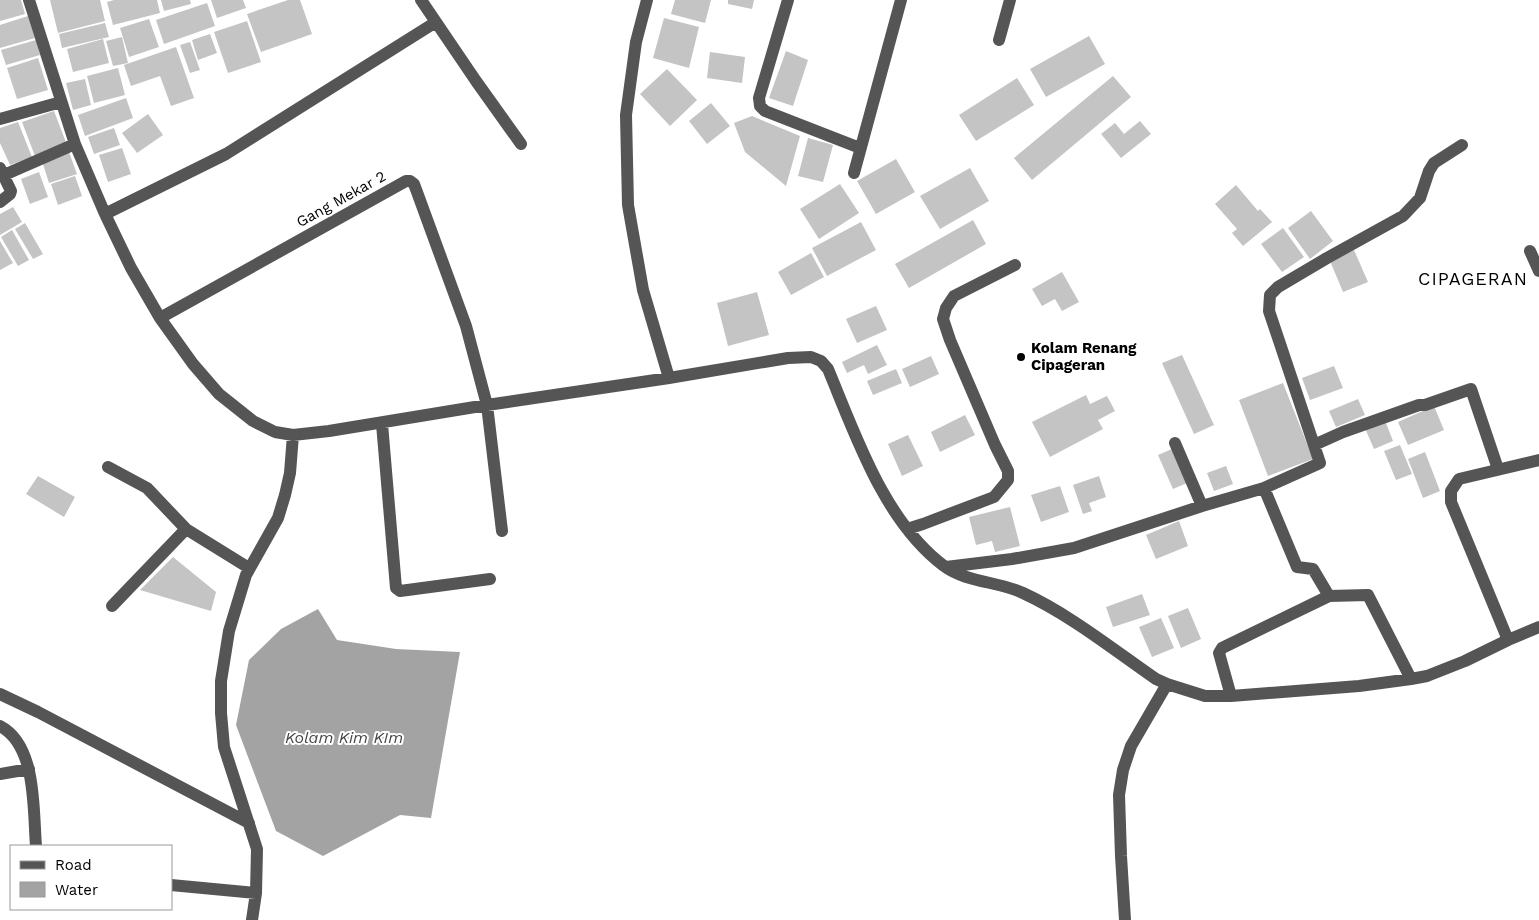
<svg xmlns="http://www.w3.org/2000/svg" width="1539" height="920" font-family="'Work Sans',sans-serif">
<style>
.water{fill:#a3a3a3}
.building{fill:#c4c4c4}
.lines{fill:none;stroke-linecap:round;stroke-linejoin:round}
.minor{stroke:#555;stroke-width:12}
.poi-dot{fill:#000;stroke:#fff;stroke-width:2}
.labels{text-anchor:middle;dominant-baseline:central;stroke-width:4;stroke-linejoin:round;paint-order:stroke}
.street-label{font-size:15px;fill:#000;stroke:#fff}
.poi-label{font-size:15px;font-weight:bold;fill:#000;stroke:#fff;text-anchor:start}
.water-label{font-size:16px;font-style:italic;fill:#444;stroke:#fff}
.quarter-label{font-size:18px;letter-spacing:1px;fill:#000;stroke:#fff}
</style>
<rect width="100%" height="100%" fill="#fff"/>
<path class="water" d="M318 609 337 640 396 649 460 652 431 818 400 815 323 856 276 831 236 725 249 660 281 629Z"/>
<path class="building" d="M0 0H21L25 14 0 21Z
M50 0H100L105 21 58 33Z
M114 0H157L160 13 113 25 107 2Z
M161 0H190L191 4 164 11Z
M211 0H243L246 8 217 18Z
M288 0H300L312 34 261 52 247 14Z
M675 0H711L705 23 671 14Z
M728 0H754L752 9 728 4Z
M207 3 215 26 164 44 156 20Z
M28 16 35 38 0 48V25Z
M664 18 699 27 689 68 653 58Z
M149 19 159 47 129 57 120 28Z
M247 21 261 62 228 73 214 32Z
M105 23 109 37 62 48 59 34Z
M210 34 217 53 198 60 192 40Z
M1089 36 1105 64 1046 97 1030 69Z
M122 37 128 63 113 66 106 41Z
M103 39 109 63 73 72 67 49Z
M36 40 40 55 6 65 1 50Z
M190 42 200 70 190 73 180 45Z
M176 47 194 98 171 106 160 76 131 86 124 65Z
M786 51 808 60 793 106 769 98Z
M710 52 745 57 742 83 707 78Z
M38 58 48 90 17 99 7 68Z
M118 68 125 95 94 103 87 76Z
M667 69 697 100 670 126 640 94Z
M1113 76 1131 97 1032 180 1014 158Z
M1017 78 1034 105 976 141 959 115Z
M85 79 91 105 73 110 66 83Z
M126 98 133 118 85 136 78 115Z
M711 103 730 126 707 144 689 121Z
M54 111 67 145 35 156 22 122Z
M148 114 163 135 137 153 122 133Z
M752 116 800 136 786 186 745 152 734 123Z
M1140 121 1151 134 1121 158 1101 134 1115 123 1124 134Z
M18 122 32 157 10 165 0 143V128Z
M114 128 120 145 94 154 88 137Z
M808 138 833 145 823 182 798 176Z
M122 148 131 174 108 182 99 155Z
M69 152 77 174 49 183 42 161Z
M896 159 915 192 876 214 857 181Z
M970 168 989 201 940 229 920 196Z
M39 172 48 197 30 204 21 179Z
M75 176 82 196 58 205 51 184Z
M840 184 859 213 819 239 800 209Z
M1236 185 1258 211 1260 209 1272 222 1243 246 1232 233 1237 229 1215 204Z
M13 207 22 222 0 235V214Z
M1311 211 1333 241 1310 259 1288 228Z
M973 220 986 244 909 288 895 264Z
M861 222 876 250 827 276 812 248Z
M25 223 43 254 33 259 15 229Z
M1283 228 1304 257 1282 272 1261 244Z
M12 230 29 260 18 266 1 237Z
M0 241 13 263 0 270Z
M1354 250 1368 282 1343 292 1330 261Z
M811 253 824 277 791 295 778 272Z
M1062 272 1079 302 1062 311 1055 299 1042 306 1032 289Z
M757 292 769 335 728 346 717 303Z
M876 306 887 330 857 343 846 319Z
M877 345 887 365 868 374 864 365 847 373 842 362Z
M1182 355 1214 425 1194 434 1162 363Z
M931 356 939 374 910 387 902 369Z
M1334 366 1343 388 1310 400 1302 378Z
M896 369 902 383 873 395 867 381Z
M1283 383 1313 459 1268 476 1239 400Z
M1086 395 1090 404 1107 396 1115 411 1098 420 1103 429 1050 457 1032 422Z
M1358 399 1365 415 1336 427 1329 411Z
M1434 406 1444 430 1408 445 1398 422Z
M965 415 975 435 940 452 931 432Z
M1384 418 1393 441 1374 449 1364 426Z
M908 435 923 466 902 476 888 444Z
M1400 445 1412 474 1396 480 1384 451Z
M1172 449 1187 483 1173 489 1158 455Z
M1425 452 1440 491 1423 498 1408 459Z
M1226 466 1233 484 1214 491 1207 473Z
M38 476 75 497 64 517 26 494Z
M1099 476 1106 497 1089 503 1092 511 1083 514 1073 485Z
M1060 486 1069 512 1041 522 1031 495Z
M1010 507 1020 546 995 552 992 541 976 545 969 517Z
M1179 521 1188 546 1156 559 1146 535Z
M173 557 216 592 211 611 140 590Z
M1142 594 1150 615 1113 627 1106 607Z
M1188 608 1201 639 1181 648 1168 616Z
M1161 618 1174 648 1152 657 1139 627Z"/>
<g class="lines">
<path class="minor" d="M29 0 75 144 105 214 131 268 160 318 193 364 219 394 253 421 275 432 293 435 329 431 487 405 669 378 788 358 811 357 821 361 828 369C856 436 884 521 944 566 967 583 998 581 1023 593 1069 614 1114 650 1156 679L1167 684 1205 696H1231L1359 686 1411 679 1427 676 1465 661 1508 640 1539 627
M421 0 476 81 521 144
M647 0 636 42 626 115 628 205 643 290 669 378
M788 0 759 98 760 106 765 111 860 148
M999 40 1010 0
M0 119 61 102
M0 168 11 191 10 194 0 202
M854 173 901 0
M4 175 75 144
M105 214 226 154 436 22
M1530 251 1539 271
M160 318 406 181H410L414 184 417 192 466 326 487 405 502 531
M382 424 396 588 400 591 490 579
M1175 443 1202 506
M1314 445 1343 432 1419 405H1425L1471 389 1498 469
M108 467 147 488 186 529 249 568
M1264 488 1297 567 1313 569 1329 596 1368 595 1411 679
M907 529 923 524 994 497 1008 480V471L995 445 950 340 943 319 946 308 954 296 1015 265
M946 567 1012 559 1074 548 1202 506 1264 488 1320 463 1269 311 1270 295 1278 287 1327 258 1403 216 1420 198 1429 171 1434 163 1462 145
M112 606 186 529
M1508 640 1451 502V491L1459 479 1539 460
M0 694 38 712 249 823
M1231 696 1219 653 1222 648 1329 596
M0 726C37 745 33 810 36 846
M0 774 29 769
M171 885 256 893
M252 920 256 893 257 849 224 747 221 713V681L229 631 246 575 278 518 285 495 290 473 293 435
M1125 920 1121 856 1119 795 1123 770 1131 746 1167 684"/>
</g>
<circle class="poi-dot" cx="1021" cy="357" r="5"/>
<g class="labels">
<g class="street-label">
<text transform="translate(341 199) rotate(-29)">Gang Mekar 2</text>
</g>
<g class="poi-label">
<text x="1031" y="348">Kolam Renang<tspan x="1031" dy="17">Cipageran</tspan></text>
</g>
<g class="water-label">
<text x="344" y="737">Kolam Kim KIm</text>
</g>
<g class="quarter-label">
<text x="1473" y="278">CIPAGERAN</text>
</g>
</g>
<rect x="10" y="845" width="162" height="65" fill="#ffffff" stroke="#999999"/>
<rect x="20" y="861" width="25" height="8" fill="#555555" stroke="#999999"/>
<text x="55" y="870" font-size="15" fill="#000000">Road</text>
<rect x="20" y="882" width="25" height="15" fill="#a3a3a3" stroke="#999999"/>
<text x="55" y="895" font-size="15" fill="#000000">Water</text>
</svg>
